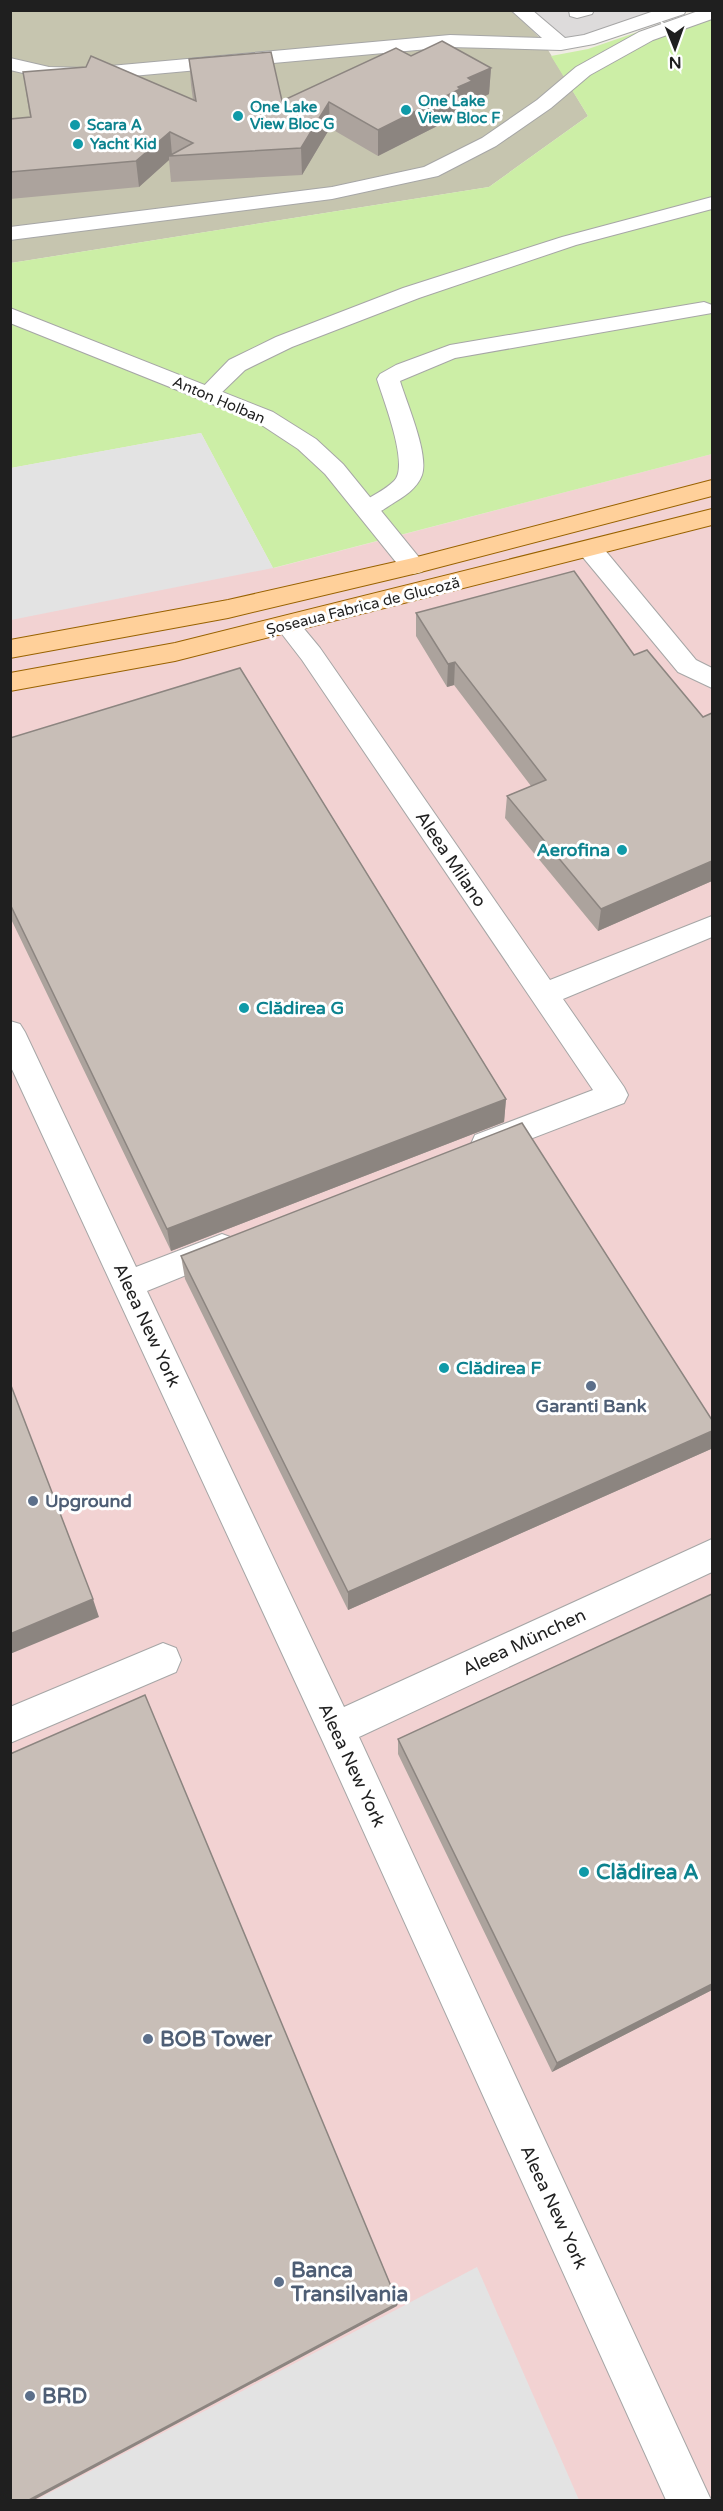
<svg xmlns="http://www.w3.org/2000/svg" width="723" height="2511" font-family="'Varela Round',sans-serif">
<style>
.residential{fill:#dddbdb}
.commercial{fill:#f2d2d2}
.construction{fill:#c6c5af}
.grass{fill:#cceea6}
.parking{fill:#e3e3e3}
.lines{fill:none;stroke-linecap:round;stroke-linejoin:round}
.lane-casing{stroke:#a6a6a6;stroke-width:2}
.street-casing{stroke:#a6a6a6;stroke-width:2}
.primary-casing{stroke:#996200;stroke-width:2}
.lane{fill:#fff;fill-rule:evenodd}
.street{fill:#fff;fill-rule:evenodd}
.primary{fill:#ffd09a;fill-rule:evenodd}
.wall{fill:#aca39d}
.shaded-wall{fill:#8c8580}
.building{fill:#c8beb7;stroke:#8c8580;stroke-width:1.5}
.culture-dot{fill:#0f9aa8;stroke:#fff;stroke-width:2}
.service-dot{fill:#5c6f8a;stroke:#fff;stroke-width:2}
.labels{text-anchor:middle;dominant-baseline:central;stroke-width:6;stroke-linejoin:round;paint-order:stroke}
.far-culture-label{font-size:15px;font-weight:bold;fill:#0d838f;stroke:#fff;text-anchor:start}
.far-street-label{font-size:15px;fill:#1f1f1f;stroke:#fff}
.culture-label{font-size:18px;font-weight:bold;fill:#0d838f;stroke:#fff;text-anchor:start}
.street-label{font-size:18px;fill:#1f1f1f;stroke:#fff}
.service-label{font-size:18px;font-weight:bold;fill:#4e5e75;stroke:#fff}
.near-culture-label{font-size:21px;font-weight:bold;fill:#0d838f;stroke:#fff;text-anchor:start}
.near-service-label{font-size:21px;font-weight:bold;fill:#4e5e75;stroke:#fff;text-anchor:start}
</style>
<rect width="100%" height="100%" fill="#f0ece4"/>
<path class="residential" d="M512 11H659L583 36 542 40Z"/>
<path class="commercial" d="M712 454V2500H11V468L274 568Z"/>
<path class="construction" d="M11 11H512L542 40 588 116 489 187 11 263Z"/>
<path class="grass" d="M699 11H712V454L273 568 201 433 11 468V263L489 187 588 116 551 56 588 49Z"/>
<path class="parking" d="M201 433 273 568 11 620V468Z
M477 2267 579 2500H36Z"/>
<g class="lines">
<g class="lane-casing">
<path id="lane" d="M511 10H532L565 38 584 35 657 10H686L684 14 594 44 561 50 450 47 88 80 49 79 10 70V58L49 67 88 68 450 35 542 38Z
M569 10H594L592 14 577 18 570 16Z
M712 197V209L576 245 419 298 292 347 245 370 215 399 207 401 199 399 196 394 229 360 276 337 403 288 562 237Z
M704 302 712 305V313L455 358 400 381C407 404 429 454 422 475 417 489 403 497 392 504 381 511 373 518 359 514L355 509 359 504C370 497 385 490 394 481 410 466 383 399 377 379L380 374 396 365 450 345Z
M590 541 599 543 696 660 712 668V688L678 672 581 555 578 549 581 543Z
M287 617 296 619 320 648 550 980 712 916V937L563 999 624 1087 628 1095 624 1103 486 1156 475 1153 471 1144 475 1135 593 1090 302 660 275 625 278 619Z
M10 1021 20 1024 25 1032 136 1267 222 1234 233 1238 238 1247 233 1256 147 1291 344 1707 712 1539V1572L359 1737 711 2500H666L323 1742 10 1065Z
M163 1643 176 1648 181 1660 176 1672 10 1743V1707Z"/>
</g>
<g class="street-casing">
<path id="street" d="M701 10H712V19L653 40 590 75 551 108 496 146 438 176 332 199 10 240V227L332 187 424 167 482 138 537 100 576 67 639 32Z
M10 308 273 412 316 439 343 464 426 566 422 572 413 574 404 572 325 474 298 449 257 422 10 323Z"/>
</g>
<g class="primary-casing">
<path id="primary" d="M712 480V496L413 574 228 618 10 658V640L228 600 413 558Z
M712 509V525L175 661 10 691V673L175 643Z"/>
</g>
<use href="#lane" class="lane"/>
<use href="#street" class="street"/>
<use href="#primary" class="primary"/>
</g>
<path class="wall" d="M411 56 491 68 489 94 471 103V107L459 113V115L378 156 330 128 302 175 171 182 169 160 139 187 10 199V119L30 117 23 72 193 100 191 85 189 59 282 101Z
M416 613 634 655 703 717 712 713V881L598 931 505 818 507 796 531 786 454 685 447 687 416 636Z
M10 738 506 1099 504 1122 171 1251 10 917Z
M181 1256 711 1449 348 1610 185 1279Z
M398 1739 712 1990 552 2072 398 1754Z"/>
<path class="shaded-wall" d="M491 68 489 94 471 103V107L459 113V115L378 156V130L458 87 468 78Z
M329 102 330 128 302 175 301 148Z
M170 132 172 155 169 156V160L139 187 136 161Z
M455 662 454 685 447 687 448 664Z
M712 861V881L598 931 601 909Z
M506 1099 504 1122 171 1251 167 1229Z
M712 1431V1444L711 1449 348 1610V1592Z
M93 1599 99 1617 10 1654V1634Z
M712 1984V1990L552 2072 557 2063Z
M398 2303 397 2306 34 2500H29Z"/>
<path class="building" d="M442 41 491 68 468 78 472 81 458 87 460 89 378 130 329 102 301 148 169 156 193 143 170 132 136 161 10 172V119L31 117 23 72 86 67 91 56 196 101 189 59 271 52 282 101 396 48 411 56Z
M574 571 634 655 647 650 703 717 712 713V861L601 909 507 796 546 780 455 662 448 664 416 613Z
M240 668 506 1099 167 1229 10 904V738Z
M522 1123 712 1420V1431L348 1592 181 1256Z
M10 1383 93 1599 10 1634Z
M712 1594V1984L557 2063 398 1739Z
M145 1695 398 2303 29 2500H10V1754Z"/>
<g class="culture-dot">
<circle cx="406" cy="110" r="6"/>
<circle cx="238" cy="116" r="6"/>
<circle cx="75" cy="125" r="6"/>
<circle cx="78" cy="144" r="6"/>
<circle cx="622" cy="850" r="6"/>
<circle cx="244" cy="1008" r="6"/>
<circle cx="444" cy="1368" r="6"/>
<circle cx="584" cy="1872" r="6"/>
</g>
<g class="service-dot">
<circle cx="591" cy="1386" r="6"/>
<circle cx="33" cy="1501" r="6"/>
<circle cx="148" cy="2039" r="6"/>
<circle cx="279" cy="2282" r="6"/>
<circle cx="30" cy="2396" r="6"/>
</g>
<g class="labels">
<g class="far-culture-label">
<text x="418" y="101">One Lake<tspan x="418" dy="17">View Bloc F</tspan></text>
<text x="250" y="107">One Lake<tspan x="250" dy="17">View Bloc G</tspan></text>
<text x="87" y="125">Scara A</text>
<text x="90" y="144">Yacht Kid</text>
</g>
<g class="far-street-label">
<text transform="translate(219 400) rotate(23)">Anton Holban</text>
<text transform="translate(363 606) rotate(-14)">Șoseaua Fabrica de Glucoză</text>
</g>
<g class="culture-label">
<text x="610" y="850" text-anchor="end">Aerofina</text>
<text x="256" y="1008">Clădirea G</text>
<text x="456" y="1368">Clădirea F</text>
</g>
<g class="street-label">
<text transform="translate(451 859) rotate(56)">Aleea Milano</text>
<text transform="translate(147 1325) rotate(65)">Aleea New York</text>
<text transform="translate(524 1642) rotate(-25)">Aleea München</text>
<text transform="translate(352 1765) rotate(65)">Aleea New York</text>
<text transform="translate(554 2207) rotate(65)">Aleea New York</text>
</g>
<g class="service-label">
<text x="591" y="1406">Garanti Bank</text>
<text x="45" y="1501" text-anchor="start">Upground</text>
</g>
<g class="near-culture-label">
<text x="596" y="1872">Clădirea A</text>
</g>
<g class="near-service-label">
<text x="160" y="2039">BOB Tower</text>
<text x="291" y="2270">Banca<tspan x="291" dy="24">Transilvania</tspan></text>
<text x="42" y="2396">BRD</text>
</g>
</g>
<rect width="723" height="2511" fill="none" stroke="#1f1f1f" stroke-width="24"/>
<g transform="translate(675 48) rotate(179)" stroke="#ffffff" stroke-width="4.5" paint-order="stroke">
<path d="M0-4.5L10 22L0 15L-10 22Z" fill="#1f1f1f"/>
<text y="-9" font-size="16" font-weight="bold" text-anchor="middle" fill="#1f1f1f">N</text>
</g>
</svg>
